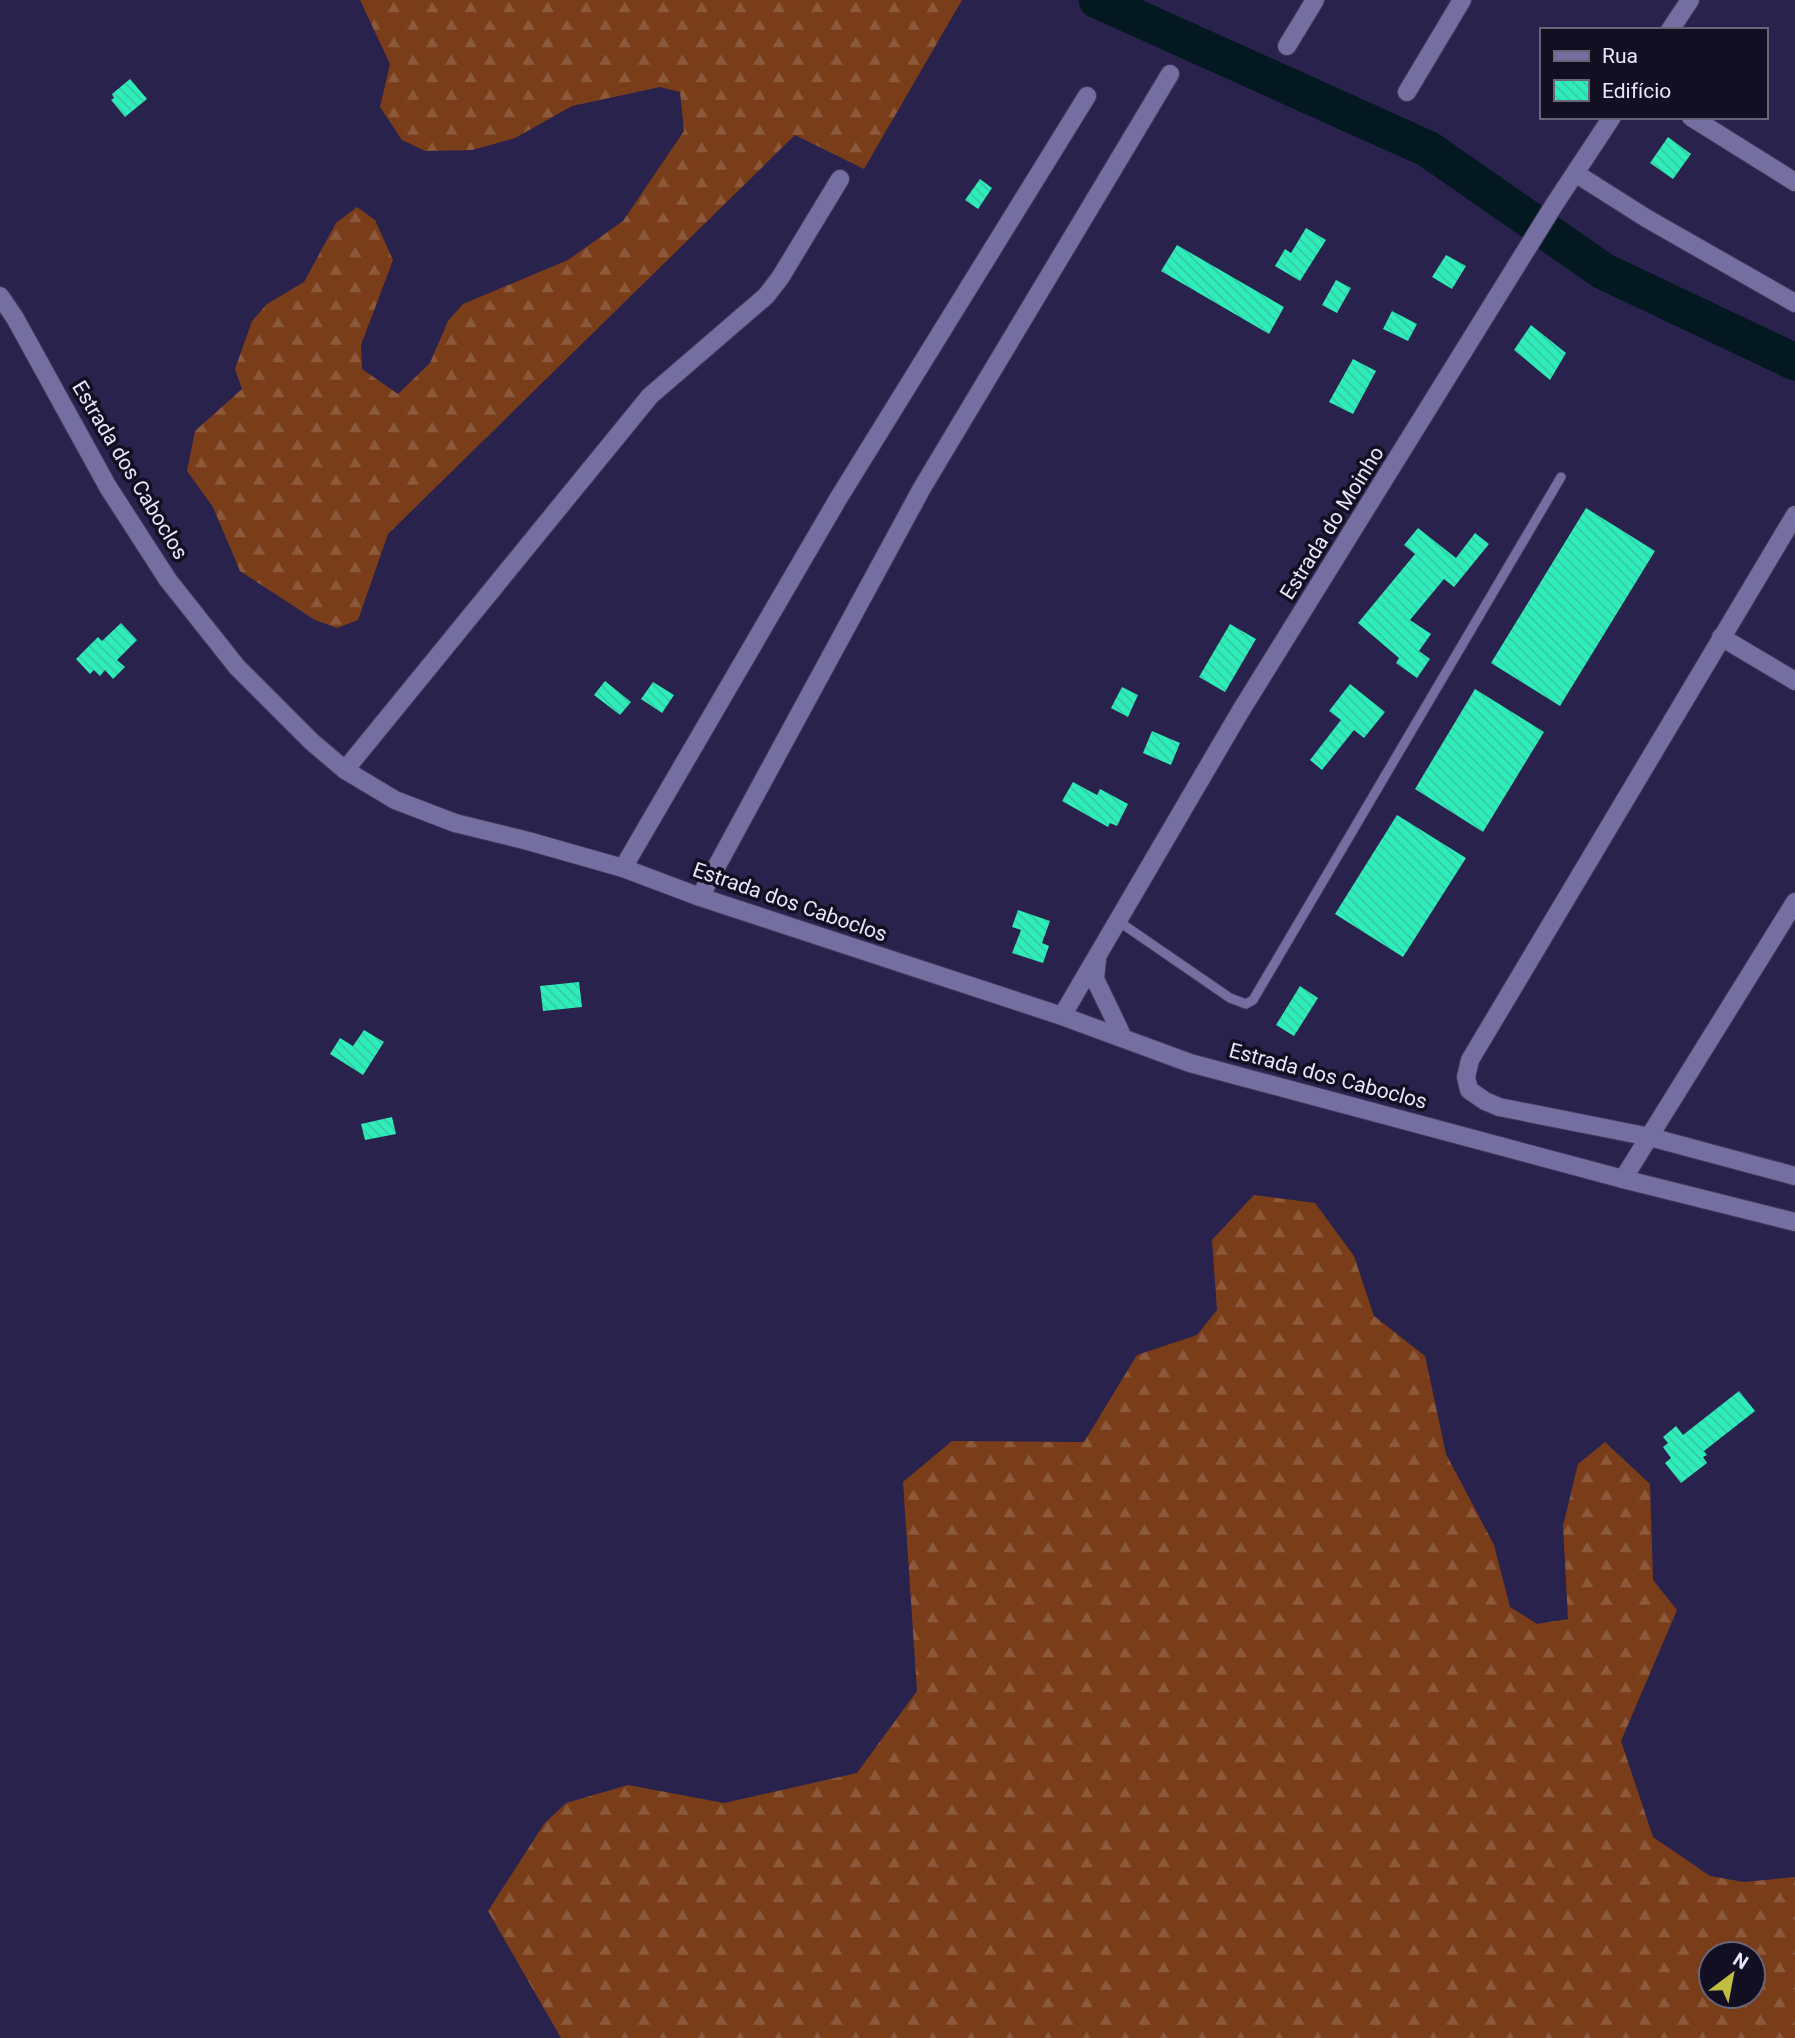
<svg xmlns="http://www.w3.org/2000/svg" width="1795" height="2038" font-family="Roboto,sans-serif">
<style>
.forest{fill:url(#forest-firs);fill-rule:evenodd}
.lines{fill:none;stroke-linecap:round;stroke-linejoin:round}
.river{stroke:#041821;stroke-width:37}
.building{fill:url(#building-back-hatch)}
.service-casing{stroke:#423a5d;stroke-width:11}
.minor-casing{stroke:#423a5d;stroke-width:20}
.tertiary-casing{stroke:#423a5d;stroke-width:20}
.service{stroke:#746fa0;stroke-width:9}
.minor{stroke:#746fa0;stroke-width:18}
.tertiary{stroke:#746fa0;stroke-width:18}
.labels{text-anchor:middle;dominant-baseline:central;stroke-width:7;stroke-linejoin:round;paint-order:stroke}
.street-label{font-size:21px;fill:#e8e6fc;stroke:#120f22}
</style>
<defs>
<pattern id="forest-firs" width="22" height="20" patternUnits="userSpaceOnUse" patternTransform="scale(1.75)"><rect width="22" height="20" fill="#7a3d19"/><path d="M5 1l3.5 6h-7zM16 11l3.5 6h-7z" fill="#8d593b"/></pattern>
<pattern id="building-back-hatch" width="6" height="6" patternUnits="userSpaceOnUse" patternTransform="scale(1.75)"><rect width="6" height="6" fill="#2fedba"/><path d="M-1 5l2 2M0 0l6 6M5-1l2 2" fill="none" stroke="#34cba4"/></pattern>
</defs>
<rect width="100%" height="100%" fill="#29224c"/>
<path class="forest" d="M360 0H962L864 169 795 135 388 534 358 620 337 628 315 620 240 571 213 507 187 471 195 431 242 389 235 369 252 321 267 304 304 282 336 223 357 207 375 220 393 260 361 345 362 369 398 394 430 363 448 321 463 304 568 260 623 221 684 131 680 92 660 87 572 106 515 138 472 150 425 151 402 140 380 107 390 64Z
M1254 1195 1315 1203 1354 1256 1374 1316 1425 1356 1446 1454 1494 1545 1510 1607 1537 1624 1568 1619 1563 1526 1578 1464 1605 1442 1650 1484 1653 1580 1677 1610 1621 1741 1653 1837 1710 1876 1744 1882 1795 1877V2038H561L488 1911 544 1824 566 1803 628 1785 724 1803 857 1773 917 1691 903 1482 952 1441 1084 1442 1137 1355 1197 1335 1217 1310 1212 1240ZM1711 1954H1753V1996H1711Z"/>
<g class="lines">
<path class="river" d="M1097 0 1428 149 1603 271 1795 362"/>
</g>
<path class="building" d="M130 79 147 99 125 117 111 100 114 98 112 94Z
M1668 137 1691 154 1673 179 1650 163Z
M980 179 992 188 978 209 965 200Z
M1306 228 1326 240 1300 281 1275 266 1285 249 1291 253Z
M1177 245 1284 307 1269 334 1161 271Z
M1446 255 1466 266 1452 289 1432 277Z
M1336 280 1351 288 1337 313 1322 305Z
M1392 311 1417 324 1408 341 1383 329Z
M1531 325 1566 353 1550 380 1514 350Z
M1353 359 1376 371 1353 414 1329 402Z
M1586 508 1655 551 1560 706 1491 663Z
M1418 528 1456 558 1475 533 1489 544 1454 587 1444 579 1410 620 1431 634 1419 651 1430 659 1417 678 1396 663 1399 658 1358 623 1415 554 1404 545Z
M121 623 137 640 117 660 125 667 113 679 105 670 100 676 94 670 90 674 76 659 98 637 102 641Z
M1230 624 1256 639 1225 692 1199 677Z
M605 681 631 702 620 715 594 695Z
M653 682 674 695 662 713 641 699Z
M1350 684 1385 712 1364 738 1354 730 1322 770 1310 760 1341 720 1329 711Z
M1122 687 1138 695 1128 717 1111 708Z
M1475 689 1544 732 1483 832 1415 789Z
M1152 731 1180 743 1171 765 1143 753Z
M1073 782 1097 795 1100 789 1128 804 1117 826 1110 823 1108 827 1062 801Z
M1397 815 1466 858 1403 957 1335 914Z
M1018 910 1050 921 1042 943 1049 946 1043 963 1012 953 1021 930 1012 927Z
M579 982 582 1007 543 1011 540 986Z
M1300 986 1318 998 1294 1036 1276 1025Z
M364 1030 384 1042 363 1075 330 1054 340 1038 353 1046Z
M392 1117 396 1134 365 1140 361 1124Z
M1739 1391 1755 1411 1704 1451 1707 1455 1703 1457 1707 1463 1681 1483 1665 1463 1671 1458 1663 1447 1668 1443 1663 1437 1676 1426 1683 1435Z"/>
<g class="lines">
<g class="service-casing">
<path id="service" d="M1118 921 1230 998 1246 1004 1253 1000 1561 477"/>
</g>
<g class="minor-casing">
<path id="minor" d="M1670 30 1690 0
M1287 46 1315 0
M1407 92 1462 0
M1691 117 1795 182
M1575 173 1646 218 1795 303
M1795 515 1470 1060 1466 1077 1469 1090 1485 1101 1499 1107 1650 1137 1795 1176
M1721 637 1795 681
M345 770 650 396 766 296 780 278 840 179
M623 868 838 499 1087 96
M700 897 922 488 1170 74
M1097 960 1095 979 1120 1031 1117 1036
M1062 1016 1240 712 1554 205 1612 117
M1623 1179 1795 902"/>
</g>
<g class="tertiary-casing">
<path id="tertiary" d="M0 296 15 318 108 487 168 580 237 667 312 742 345 770 395 800 455 823 528 841 623 868 700 897 1062 1016 1190 1063 1623 1179 1795 1222"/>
</g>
<use href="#service" class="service"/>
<use href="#minor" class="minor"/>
<use href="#tertiary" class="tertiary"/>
</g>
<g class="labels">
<g class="street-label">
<text transform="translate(130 470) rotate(59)">Estrada dos Caboclos</text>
<text transform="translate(1332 523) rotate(-58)">Estrada do Moinho</text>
<text transform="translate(790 902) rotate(19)">Estrada dos Caboclos</text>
<text transform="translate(1328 1076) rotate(15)">Estrada dos Caboclos</text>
</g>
</g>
<rect x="1540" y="28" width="228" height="91" fill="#120f22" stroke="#686579" stroke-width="2"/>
<rect x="1554" y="51" width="35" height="10" fill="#746fa0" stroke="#686579" stroke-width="2"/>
<text x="1602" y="63" font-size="21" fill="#e8e6fc">Rua</text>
<rect x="1554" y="80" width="35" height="21" fill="url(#building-back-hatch)" stroke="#686579" stroke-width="2"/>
<text x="1602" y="98" font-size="21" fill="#e8e6fc">Edifício</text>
<g transform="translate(1732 1975) rotate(32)"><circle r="33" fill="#120f22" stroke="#686579" stroke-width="2"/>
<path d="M0-5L12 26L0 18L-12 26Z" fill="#bfbe41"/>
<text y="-10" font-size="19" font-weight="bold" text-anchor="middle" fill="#e8e6fc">N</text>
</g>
</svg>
